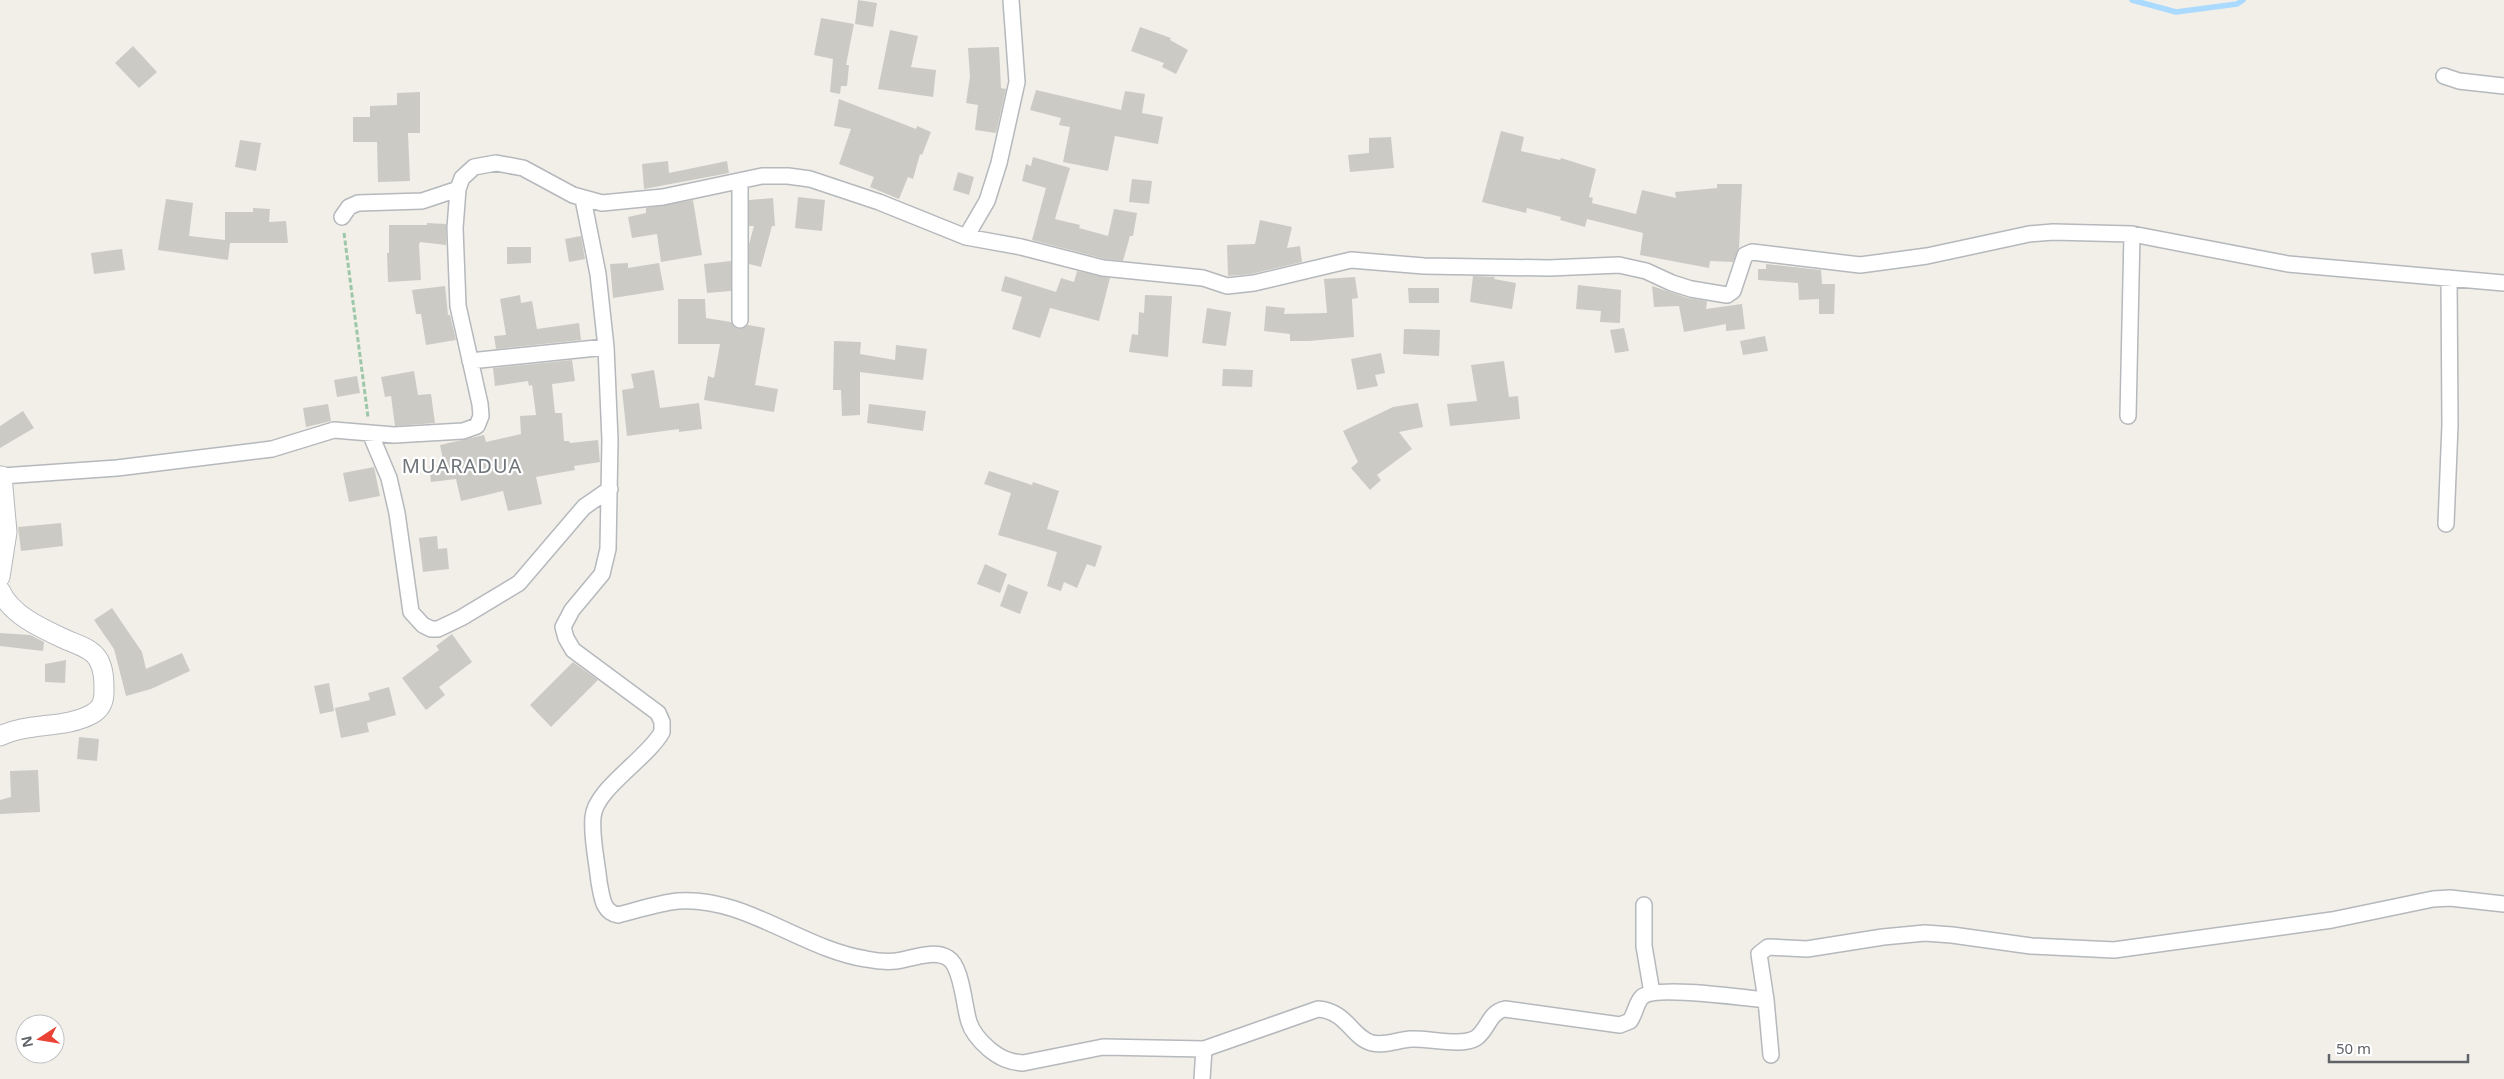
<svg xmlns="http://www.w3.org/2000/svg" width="2504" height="1079" font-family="'Noto Sans',sans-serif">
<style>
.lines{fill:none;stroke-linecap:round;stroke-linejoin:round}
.stream{stroke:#aadaff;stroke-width:5.5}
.building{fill:#cccac5}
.minor-casing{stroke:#b5b8bc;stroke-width:18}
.tertiary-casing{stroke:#b5b8bc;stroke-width:21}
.path{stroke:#9cc7a9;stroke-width:3;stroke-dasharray:5 2.5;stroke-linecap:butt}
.minor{stroke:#fff;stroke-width:15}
.tertiary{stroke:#fff;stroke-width:19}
.labels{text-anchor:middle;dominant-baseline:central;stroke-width:4.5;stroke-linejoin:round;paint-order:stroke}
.quarter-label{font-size:20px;letter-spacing:1px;fill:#70757a;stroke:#fff}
</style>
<rect width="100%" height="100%" fill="#f1efe8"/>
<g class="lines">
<path class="stream" d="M2132 0 2176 12 2237 4 2243 0"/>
</g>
<path class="building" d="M858 0 877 3 873 27 855 24Z
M821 18 854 24 846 65H849L847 86H841L840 94 830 92 833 59 814 55Z
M1140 27 1171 38 1170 40 1188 50 1176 74 1162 67 1164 63 1131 51Z
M890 30 918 36 911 67 936 70 933 97 878 89Z
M133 46 157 72 139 88 115 63Z
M999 47 1001 88 1006 89 996 133 975 130 978 105 966 103 970 77 968 48Z
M1036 90 1121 110 1125 91 1145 94 1142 113 1163 117 1158 144 1115 136 1108 171 1063 162 1070 127 1059 125 1061 118 1030 110Z
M420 92V133H408L410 181 378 182 377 142H353V117H370V106L397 105V93Z
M839 99 916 129 917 126 931 132 922 155 920 154 913 179 908 177 899 199 870 187 874 177 839 164 851 129 834 126Z
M1501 131 1524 137 1521 151 1560 160 1561 158 1596 169 1589 197 1593 198 1592 203 1636 214 1642 190 1676 198 1675 192 1717 188V184H1742L1739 248 1733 262 1710 261 1709 268 1640 255 1643 233 1587 219 1585 227 1560 220 1561 217 1527 208 1526 213 1482 202Z
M1391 137 1394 168 1350 172 1348 155 1369 153V138Z
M240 140 261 143 256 171 235 167Z
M1033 157 1070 168 1055 219 1080 225 1079 228 1108 236 1114 209 1137 213 1133 236H1130L1123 261 1105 259 1032 240 1046 188 1022 181 1026 164 1031 166Z
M668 161 669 173 727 161 729 173 644 189 642 164Z
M958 172 974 177 969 195 953 190Z
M1132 179 1152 181 1149 204 1129 202Z
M798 197 825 200 822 231 795 228Z
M773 198 775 226H772L761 267 749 264V244L754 226H749V200Z
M166 199 193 203 189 236 225 240V212H253V208L270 209 269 222 286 221 288 243H230L228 260 158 250Z
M693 200 702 255 661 262 657 234 632 238 628 217 646 213V208Z
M1260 220 1292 227 1287 248 1300 246 1302 262 1251 274 1228 276 1227 245 1255 244Z
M427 223 446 224V245L420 242 419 245 421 280 388 282 387 253H389V225H427Z
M581 236 585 259 569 262 565 239Z
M507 247H531V263L507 264Z
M122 249 125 270 94 274 91 253Z
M731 261V291L707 293 704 264Z
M628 263V268L659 263 664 290 613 298 610 264Z
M1766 264 1821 270 1822 284H1835L1834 314H1819V299L1799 300 1798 283 1758 280V269H1766Z
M1077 271 1110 278 1099 321 1050 308 1040 338 1012 329 1022 297 1001 291 1005 276 1056 292 1061 278 1074 282Z
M1473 276 1495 277 1494 279 1516 283 1512 309 1470 302Z
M1355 277 1358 298 1352 299 1354 337 1309 341H1290V334L1264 331 1266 306 1285 308 1284 314 1327 313 1324 279Z
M1578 285 1621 290 1620 323 1600 322 1601 311 1576 309Z
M445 286 448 315H450L456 340 426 345 421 314H416L412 290Z
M1652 286 1688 298 1707 301 1706 309 1742 304 1745 329 1726 331V324L1684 332 1679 306 1654 307Z
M1408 288H1439V303H1409Z
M520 295 521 303 532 301 537 329 579 323 581 340 496 349 494 336 506 335 500 299Z
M1145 295 1172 296 1168 357 1129 352 1132 334 1138 335 1139 312 1144 313Z
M678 299H705L706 318 731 322 736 328 740 329 748 325 765 328 755 385 778 389 774 412 704 400 708 376 714 378 720 344H678Z
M1207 308 1231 312 1226 346 1202 343Z
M1624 328 1629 351 1615 353 1610 330Z
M1404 329 1440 330 1439 356 1403 354Z
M1765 336 1768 351 1743 355 1740 341Z
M834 341 861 342 860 354 895 360 896 345 927 349 923 380 860 372V415L842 416 841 390H833Z
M1381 353 1385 373 1375 375 1378 386 1357 390 1351 359Z
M572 360 575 381 552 384 555 413H562L564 441H569L570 443 598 440 600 462 574 466 575 470 536 477 542 504 508 511 503 491 461 501 456 479 431 482 429 466 444 464 440 445 484 435 486 442 521 434 520 416 536 415 532 385 529 386 528 381 495 386 493 368Z
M1504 361 1509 397 1518 396 1520 419 1450 426 1447 404 1477 401 1471 365Z
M1223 369 1253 370 1252 387 1222 386Z
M654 370 660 408 699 403 702 429 679 432V429L627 436 622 390 634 388 631 374Z
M414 371 418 395 431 394 435 423 395 426 391 396 385 397 381 377Z
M357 376 360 393 337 397 334 380Z
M1418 403 1423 427 1399 432 1412 449 1377 475 1381 480 1370 490 1351 468 1358 462 1343 431 1393 407Z
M328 404 331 421 306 427 303 408Z
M869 404 926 411 923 431 867 423Z
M23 411 34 428 0 448V426Z
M374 467 380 496 349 502 343 473Z
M989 471 1032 485 1033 482 1059 491 1047 529 1102 546 1095 567 1087 564 1077 588 1064 582 1061 591 1047 586 1057 552 998 535 1011 493 984 484Z
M61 523 63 546 21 551 18 527Z
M437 536 438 549 447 548 449 569 423 572 419 538Z
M985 564 1007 574 1000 593 977 584Z
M1008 584 1028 592 1020 614 1000 606Z
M112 608 142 652 146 669 182 653 190 671 151 689 126 696 114 649 94 620Z
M0 633 30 635 44 642 43 651 0 646Z
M452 634 472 662 439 687 445 695 426 710 402 678 439 650 436 646Z
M66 660 65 683 45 682V664Z
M573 662 598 680 551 727 530 705Z
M329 683 334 711 320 714 314 686Z
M389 687 396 715 367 723 369 732 341 738 335 708 370 700 368 693Z
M79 737 99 739 97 761 77 759Z
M38 770 40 812 0 814V800L11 797 10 771Z"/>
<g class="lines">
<g class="minor-casing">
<path id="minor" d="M2444 76 2459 81 2504 86
M740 182V320
M583 199 598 274 606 347 610 440 608 549 602 574 572 610 563 627 566 638 573 650 658 713 662 722V732C647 759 595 789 593 817 591 837 597 861 599 882 602 896 602 912 618 915 638 910 658 903 678 901 744 896 802 949 866 959 876 961 886 962 896 961 911 959 934 949 948 958 962 966 964 1007 969 1022 972 1032 981 1042 989 1049 1000 1058 1009 1062 1023 1063L1103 1047 1204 1049 1318 1009C1347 1011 1352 1038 1372 1043 1384 1046 1398 1040 1411 1039 1429 1038 1461 1047 1476 1038 1488 1030 1489 1012 1505 1009L1620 1025 1630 1021C1635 1014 1636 1003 1642 997 1655 985 1746 998 1766 1000L1759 954 1768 947 1807 949 1883 937 1925 933 1952 935 2031 946 2114 950 2332 920 2433 899 2450 898 2504 904
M342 217 349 207 358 203 422 201 458 189
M966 237 987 201 999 163 1017 82 1011 0
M470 361 606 347
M2128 416 2132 234
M370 433 389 478 397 513 411 612 423 625 431 629H438L461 618 519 583 584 507 610 489
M2 476 117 468 272 449 334 430 394 435 463 431 477 426 481 416 480 404 458 306 455 228 458 189 462 178 474 167 496 163 523 168 573 195 602 203 663 197 762 176H788L810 179 879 202 966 237 1021 247 1103 268 1203 278 1227 286 1254 283 1351 260 1424 266 1549 268 1619 265 1646 271 1672 283 1691 289 1727 295 1733 291 1745 255 1752 252 1860 265 1927 256 2029 234 2053 232 2132 234 2288 264 2504 283
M2446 524 2450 425 2449 278
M1644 905V946L1652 993
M1766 1000 1771 1055
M1202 1079 1204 1049"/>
</g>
<g class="tertiary-casing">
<path id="tertiary" d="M0 476H2L7 532 0 577
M0 590C11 616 45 630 69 641 79 645 92 649 98 659 104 669 104 681 104 692 104 702 101 709 92 714 65 729 29 722 0 736"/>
</g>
<path class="path" d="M344 233 368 417"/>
<use href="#minor" class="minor"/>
<use href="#tertiary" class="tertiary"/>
</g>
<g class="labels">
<g class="quarter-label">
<text x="462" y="465">MUARADUA</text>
</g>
</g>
<g transform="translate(40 1039) rotate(258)"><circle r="24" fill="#ffffff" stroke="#bfc1c3"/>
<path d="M0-4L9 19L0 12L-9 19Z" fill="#ea4335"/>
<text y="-8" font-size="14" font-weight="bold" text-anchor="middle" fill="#5f6368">N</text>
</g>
<path d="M2329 1054v8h139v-8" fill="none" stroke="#5f6368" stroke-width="2.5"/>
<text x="2336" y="1054" font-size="15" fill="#5f6368" stroke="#ffffff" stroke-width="4" paint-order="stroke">50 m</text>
</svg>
